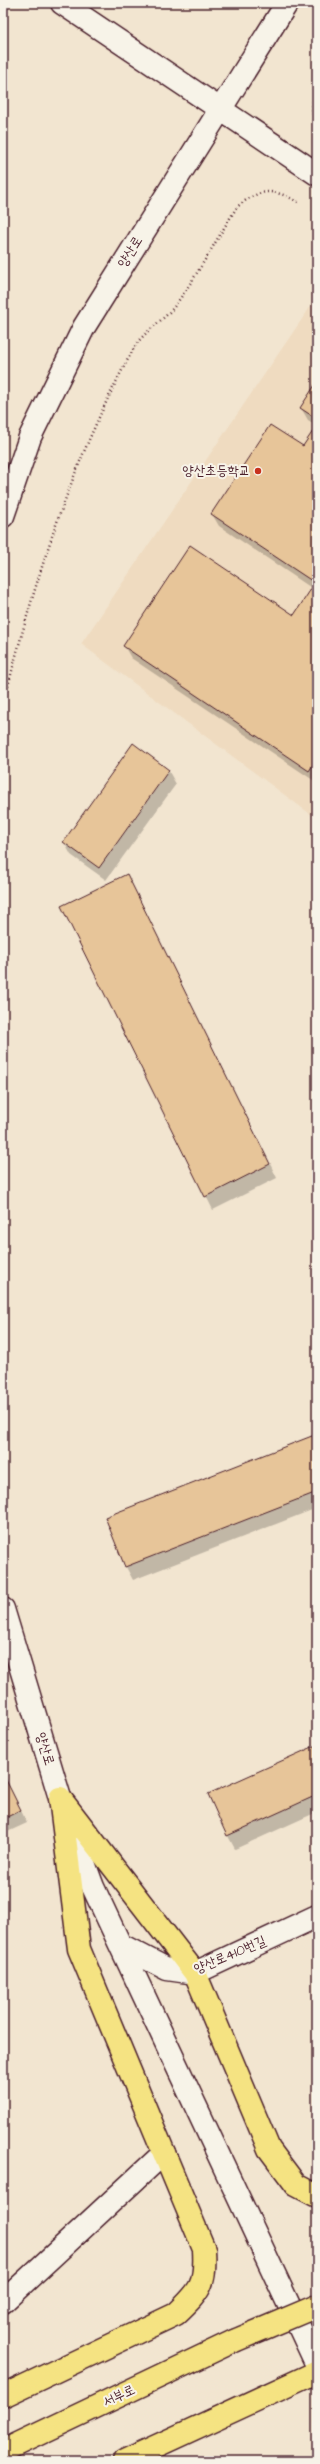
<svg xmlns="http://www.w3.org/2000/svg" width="320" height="2464" font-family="'Architects Daughter','Poor Story',sans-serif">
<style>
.built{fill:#efdbc0}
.shadow{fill:#0003}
.building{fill:#e7c599;stroke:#4a1f2b}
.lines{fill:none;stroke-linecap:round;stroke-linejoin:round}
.minor-casing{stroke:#4a1f2b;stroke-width:25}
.major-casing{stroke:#4a1f2b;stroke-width:25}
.path{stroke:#4a1f2b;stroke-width:2.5;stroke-dasharray:1 3;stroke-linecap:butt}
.minor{stroke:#f7f3e8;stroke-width:22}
.major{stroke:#f5e382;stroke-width:22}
.major-bridge-casing{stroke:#4a1f2b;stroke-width:25;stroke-linecap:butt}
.major-bridge{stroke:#f5e382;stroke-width:22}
.poi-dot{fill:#c8321e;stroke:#f7f3e8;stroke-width:1.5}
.labels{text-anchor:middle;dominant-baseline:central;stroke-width:4;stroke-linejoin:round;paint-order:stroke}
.street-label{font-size:14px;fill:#4a1f2b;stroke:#f7f3e8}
.poi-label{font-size:14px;fill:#4a1f2b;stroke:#f7f3e8;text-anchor:end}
</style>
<rect width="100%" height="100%" fill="#f2e5d0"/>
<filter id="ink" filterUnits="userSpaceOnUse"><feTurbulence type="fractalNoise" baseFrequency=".025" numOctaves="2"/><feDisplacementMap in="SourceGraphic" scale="8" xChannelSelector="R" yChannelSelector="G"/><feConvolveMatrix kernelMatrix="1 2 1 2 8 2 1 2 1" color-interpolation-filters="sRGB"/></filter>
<g filter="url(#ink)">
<path class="built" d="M317 297V819L81 644Z"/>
<path class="shadow" d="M317 384V426L308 420 301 408Z
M317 427V781L316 782 131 658 124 646 295 616 313 589 219 526 212 514 303 448Z
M168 770 176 784 106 880 71 855 64 842Z
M127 875 277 1178 213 1210 63 907Z
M317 1435V1508L133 1580 126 1567Z
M317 1746V1812L235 1849 228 1836Z
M3 1773 27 1823 3 1834Z"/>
<path class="building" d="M317 382V419L300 408Z
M270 425 303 446 317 425V759L309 771 123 646 190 545 294 615 315 583 211 514Z
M133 743 169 770 99 868 63 842Z
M127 874 270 1164 205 1197 61 906Z
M317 1434V1492L125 1567 105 1517Z
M317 1745V1795L227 1836 208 1794Z
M3 1774 21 1810 3 1819Z"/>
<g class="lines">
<g class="minor-casing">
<path id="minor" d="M62 3 317 174
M3 516 30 437 84 327 287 3
M3 1609 60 1798 93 1887 317 2365
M121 1945 167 1969 195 1973 317 1916
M3 2302 164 2153"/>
</g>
<g class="major-casing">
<path id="major" d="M60 1798 195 1973 269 2149 296 2185 317 2196
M3 2396 176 2314C201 2290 206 2285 204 2249L79 1949 60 1798
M3 2451 234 2341
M124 2461 317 2372"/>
</g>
<path class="path" d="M317 90C311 103 311 113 317 126
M3 706C34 582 72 460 134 348 143 332 163 321 174 307 197 276 216 240 237 207 260 188 273 188 298 202"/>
<use href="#minor" class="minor"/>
<use href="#major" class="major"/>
<g class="major-bridge-casing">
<path id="major-bridge" d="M234 2341 317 2306"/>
</g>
<use href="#major-bridge" class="major-bridge"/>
</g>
</g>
<circle class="poi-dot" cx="258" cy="471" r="4"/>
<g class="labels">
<g class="street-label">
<text transform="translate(130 252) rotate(-58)">양산로</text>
<text transform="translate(45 1749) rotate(73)">양산로</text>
<text transform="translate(230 1955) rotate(-23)">양산로410번길</text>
<text transform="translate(119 2396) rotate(-25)">서부로</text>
</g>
<g class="poi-label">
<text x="250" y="471">양산초등학교</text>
</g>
</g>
<rect width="320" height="2464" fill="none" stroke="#f7f3e8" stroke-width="16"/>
<rect x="8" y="8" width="304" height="2448" fill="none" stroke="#4a1f2b" stroke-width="1.5" filter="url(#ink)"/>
</svg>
